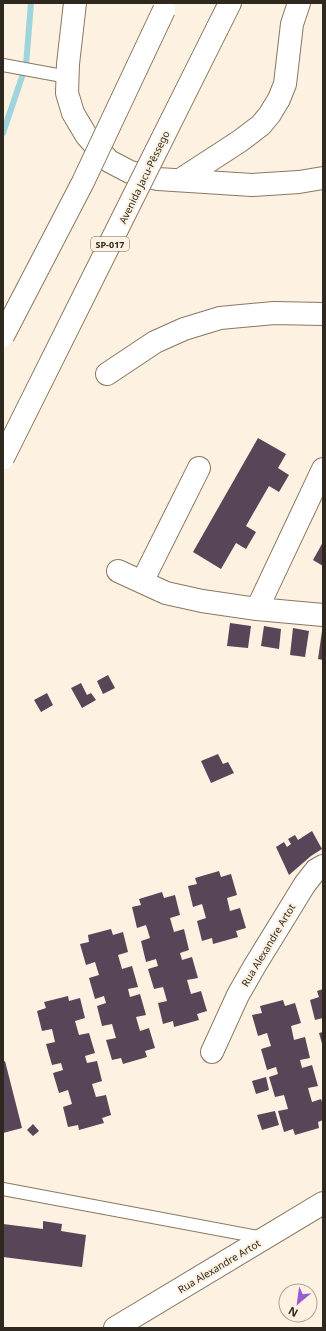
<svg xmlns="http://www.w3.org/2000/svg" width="326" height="1331" font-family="'Noto Sans',sans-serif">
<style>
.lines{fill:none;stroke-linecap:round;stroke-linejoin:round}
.stream{stroke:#9ed4dc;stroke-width:6}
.building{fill:#584558}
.service-casing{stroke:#897760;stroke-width:14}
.minor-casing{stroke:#897760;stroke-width:24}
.trunk-casing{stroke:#897760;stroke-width:24}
.service{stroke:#fff;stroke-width:12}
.minor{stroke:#fff;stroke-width:22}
.trunk{stroke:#fff;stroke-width:22}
.trunk-bridge-casing{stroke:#897760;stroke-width:24;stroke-linecap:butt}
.trunk-bridge{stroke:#fff;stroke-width:22}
.labels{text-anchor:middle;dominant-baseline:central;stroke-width:4;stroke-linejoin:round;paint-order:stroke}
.shield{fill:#fdf1e1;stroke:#6d6458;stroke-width:1}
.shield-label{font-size:9px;font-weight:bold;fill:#2f281e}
.street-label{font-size:10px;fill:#2f281e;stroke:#fdf1e1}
</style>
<rect width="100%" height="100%" fill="#fdf1e1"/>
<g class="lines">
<path class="stream" d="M3 133 26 65 31 3"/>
</g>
<path class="building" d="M258 438 286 454 278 468 289 475 279 492 269 486 246 526 256 532 246 549 236 543 221 569 193 552Z
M323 542V566L313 560Z
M230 623 251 626 248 648 227 646Z
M264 626 281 629 279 649 261 646Z
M293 628 309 631 305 657 290 655Z
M322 631H323V660L318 659Z
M108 675 115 688 103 694 97 681Z
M81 683 87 695 91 693 96 700 82 708 71 688Z
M47 693 53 705 41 712 34 700Z
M218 754 223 764 228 762 234 773 211 783 201 761Z
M312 831 322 849 311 856 289 875 276 847 284 842 287 847 291 844 288 839 295 835 298 840Z
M219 871 221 877 231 874 237 895 227 898 230 911 240 908 246 928 236 931 238 937 213 944 212 938 202 941 197 921 206 918 202 904 193 907 188 886 197 884 195 878Z
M162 892 164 898 175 895 180 915 170 918 174 932 184 929 189 950 180 953 182 960 192 957 198 978 187 980 191 994 201 991 207 1011 197 1014 199 1020 174 1027 173 1021 163 1024 158 1003 167 1001 163 987 154 989 148 969 158 966 156 959 146 962 141 941 150 938 146 925 137 928 132 907 141 905 139 899Z
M111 929 113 935 123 932 128 952 118 955 122 969 132 966 138 987 128 989 130 997 140 994 146 1015 136 1017 140 1031 149 1028 155 1048 145 1051 147 1057 123 1064 121 1058 112 1060 106 1040 116 1038 112 1024 102 1026 97 1006 106 1003 104 996 95 999 89 978 99 975 95 962 86 965 80 944 89 942 88 935Z
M323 989V1018L315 1020 310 1000 319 997 317 991Z
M68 996 69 1001 80 998 85 1018 75 1021 79 1035 89 1033 95 1053 85 1056 87 1063 97 1061 102 1081 92 1084 96 1097 106 1095 111 1115 102 1118 104 1123 79 1130 78 1125 68 1127 63 1107 72 1104 68 1090 59 1093 53 1073 63 1070 61 1063 52 1065 46 1044 55 1042 52 1029 42 1031 37 1011 46 1008 44 1002Z
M283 1000 285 1006 295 1003 301 1023 291 1026 294 1040 305 1037 310 1058 300 1060 302 1068 312 1065 318 1086 308 1088 312 1102 321 1099 323 1105V1120L318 1122 319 1128 295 1135 293 1129 284 1132 278 1111 288 1109 284 1095 275 1097 269 1077 278 1074 276 1067 267 1070 261 1049 271 1046 267 1033 258 1036 252 1015 262 1013 260 1006Z
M323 1032V1047L319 1033Z
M5 1061 22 1128 3 1133V1062Z
M266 1077 269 1090 256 1094 252 1081Z
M275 1111 279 1125 262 1130 257 1115Z
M33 1124 39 1131 33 1136 27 1130Z
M43 1221 62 1224 61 1231 86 1235 82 1267 3 1257V1224L43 1229Z"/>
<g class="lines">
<g class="service-casing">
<path id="service" d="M3 65 68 77
M3 1189 264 1238"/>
</g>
<g class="minor-casing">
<path id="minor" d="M75 3 68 64 67 93 73 113 86 135 109 161 130 172 158 179 252 185 299 182 323 178
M180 180 240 141 261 125 270 114 279 99 285 84 292 24 299 3
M107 374 155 342 184 329 220 318 274 313 323 314
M118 571 166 593 202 601 257 609 323 615
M142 582 199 468
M257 609 323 469
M212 1052 238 995 254 967 305 884 316 870 323 866
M115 1328 323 1203"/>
</g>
<g class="trunk-casing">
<path id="trunk" d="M217 29 230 3"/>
</g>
<use href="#service" class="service"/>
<use href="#minor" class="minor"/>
<use href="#trunk" class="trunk"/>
<g class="trunk-bridge-casing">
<path id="trunk-bridge" d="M3 336 83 182 164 10
M3 458 217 29"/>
</g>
<use href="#trunk-bridge" class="trunk-bridge"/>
</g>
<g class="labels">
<rect class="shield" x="91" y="237" width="38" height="14" rx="3"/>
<g class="shield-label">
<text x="110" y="244">SP-017</text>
</g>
<g class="street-label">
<text transform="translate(144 177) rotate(-64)">Avenida Jacu-Pêssego</text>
<text transform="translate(268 945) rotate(-59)">Rua Alexandre Artot</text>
<text transform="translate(219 1266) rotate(-31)">Rua Alexandre Artot</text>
</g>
</g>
<rect width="326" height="1331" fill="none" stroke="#2f281e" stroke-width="8"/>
<g transform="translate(298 1303) rotate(209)"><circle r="19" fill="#fdf1e1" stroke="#aba193"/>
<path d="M0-3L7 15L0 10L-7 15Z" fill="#9a5ad0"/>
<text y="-6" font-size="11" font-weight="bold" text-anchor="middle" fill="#2f281e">N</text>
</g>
</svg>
